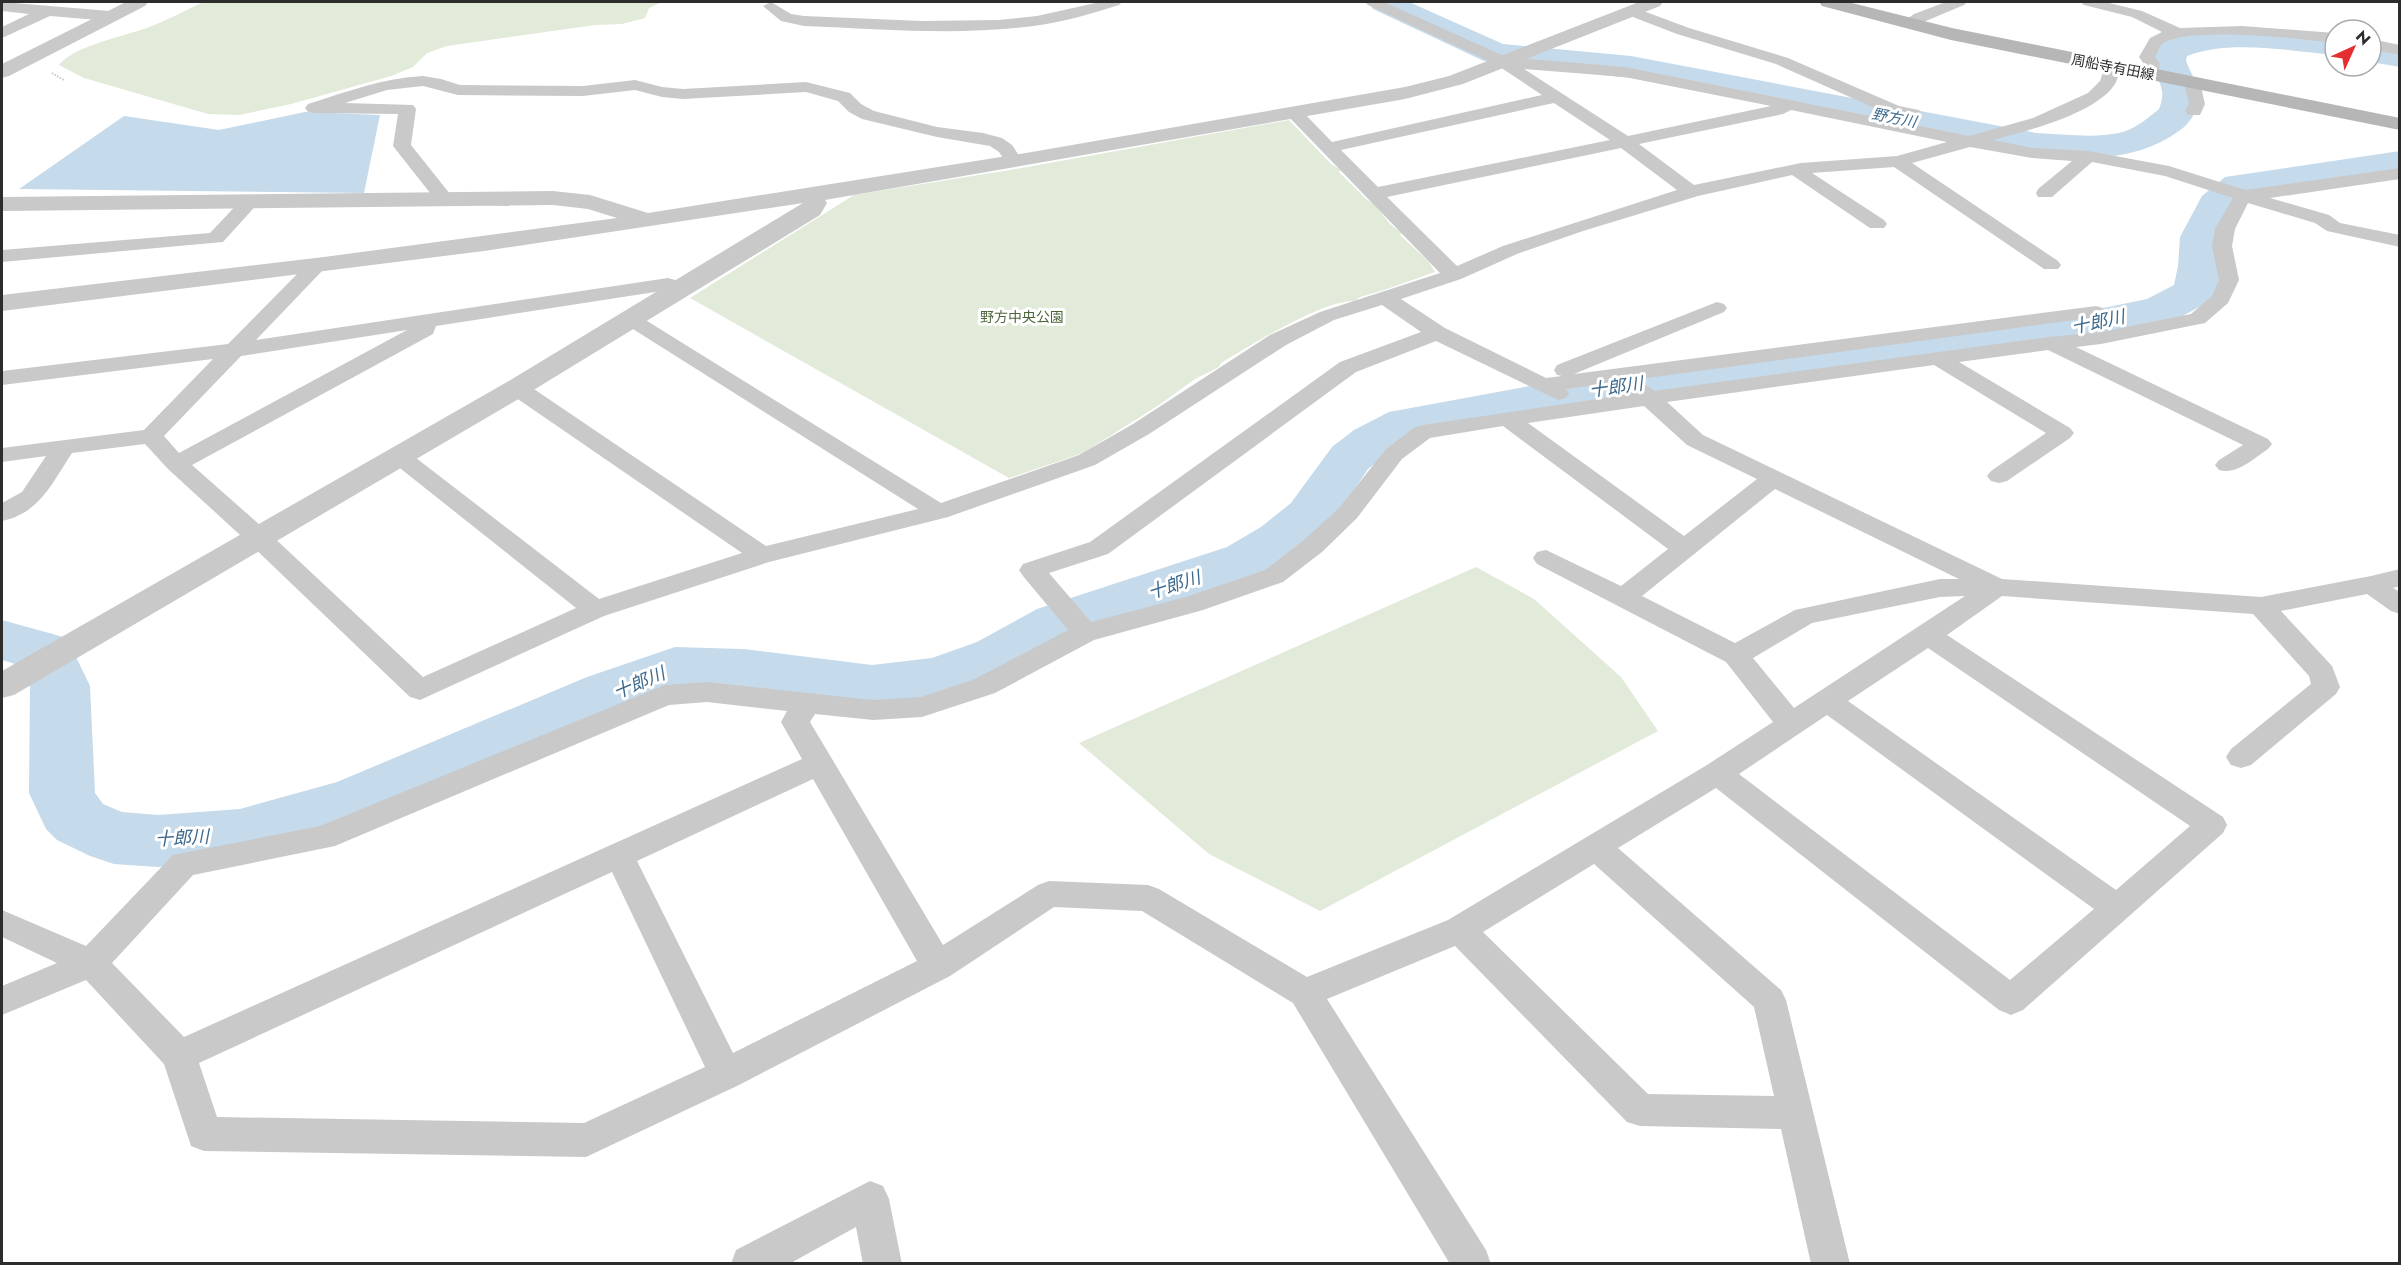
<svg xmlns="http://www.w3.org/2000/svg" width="2401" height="1265" font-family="Jost,'Noto Sans JP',sans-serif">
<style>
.green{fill:#e2eada}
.water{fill:#c5daea}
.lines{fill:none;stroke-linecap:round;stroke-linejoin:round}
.river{fill:#c5daea;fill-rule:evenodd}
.path{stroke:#c9c9c9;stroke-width:2;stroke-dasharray:1.5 1.5;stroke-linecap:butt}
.minor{fill:#c9c9c9;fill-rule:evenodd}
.tertiary{fill:#c9c9c9;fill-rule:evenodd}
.secondary{fill:#b6b6b6;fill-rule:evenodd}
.labels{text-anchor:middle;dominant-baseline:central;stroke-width:6;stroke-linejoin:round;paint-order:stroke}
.far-street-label{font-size:14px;fill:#2c2c2c;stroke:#fff}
.far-park-label{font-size:14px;fill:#4d673b;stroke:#fff}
.far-water-label{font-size:15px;font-style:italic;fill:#3c698d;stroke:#fff}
.water-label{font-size:18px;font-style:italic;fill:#3c698d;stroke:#fff}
</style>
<rect width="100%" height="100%" fill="#fff"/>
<path class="green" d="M204 2H662L649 8 645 18 622 24 595 25 447 46 427 53 413 67 391 76 291 104 239 115 208 114 84 78 59 65C73 46 126 36 149 27 168 20 186 10 204 2Z
M1289 120 1331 164 1341 170 1339 172 1366 199 1374 204 1390 224 1402 233 1400 235 1429 262 1435 272 1384 290 1360 297 1355 301C1325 299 1249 346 1221 363L1219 367 1195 379 1159 405 1083 453 1009 478 690 298 854 195 1016 169Z
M1476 567 1534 599 1621 677 1658 731 1320 911 1209 854 1079 743Z"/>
<path class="water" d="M305 112 380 115 364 193 19 189 124 116 219 130Z"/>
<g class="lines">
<path class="river" d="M1368 2H1409L1503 44 1631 56 2036 133C2064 134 2095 139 2123 132 2136 128 2148 118 2159 109 2161 104 2163 97 2162 91 2160 78 2149 66 2153 52 2165 15 2303 32 2335 35V55C2292 51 2228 39 2187 56L2186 61C2190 71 2196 81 2198 91 2201 105 2193 119 2183 128 2137 163 2091 158 2036 157L1631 78 1496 64 1484 61 1373 9Z
M2371 42 2400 46V67L2371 62Z
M2400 151V175L2251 196 2234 211 2222 237V266L2216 292 2210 301 2177 319 2074 342 1589 405 1421 435 1390 452 1368 469 1329 527 1299 551 1267 573 1079 637 1019 672 958 694 937 700 872 709 743 691 679 689 631 707 377 820 240 861 158 867 114 864 90 856 57 840 46 829 29 793 30 686 22 666 2 660V620L67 638 90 686 95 793 103 804 122 812 158 815 240 809 337 782 587 677 675 647 743 649 872 665 932 658 977 642 1037 609 1227 547 1261 527 1291 503 1332 447 1354 430 1389 412 1589 375 2074 314 2147 299 2174 285 2178 266 2180 237 2202 196 2225 177Z"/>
<path class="path" d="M52 73 64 80"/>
<path class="minor" d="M2 2 110 11 118 16 110 21 50 16 2 38V27L29 14 2 11Z
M771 2 791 14 804 16 922 21 999 20 1037 16 1100 2H1122L1119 5C1091 14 1063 22 1034 26 958 36 881 29 804 26L781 21 763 6Z
M1365 2H1384L1506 57 1625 67 1969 136 2033 118 2088 93 2100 81 2106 63 2112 61 2120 66C2119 72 2118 79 2115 84 2096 114 2026 131 1993 140L2032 148 2088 151 2169 166 2245 190 2400 168V179L2270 198 2329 215 2340 223 2400 235V247L2327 231 2315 223 2248 203 2235 229 2232 246 2239 280 2228 303 2205 323 2101 344 2076 347 2268 439 2272 444 2268 449C2253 459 2237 475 2219 470L2215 465 2219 460 2243 445 2048 350 1959 362 2070 428 2074 433 2070 438 2007 481 1999 483 1991 481 1987 476 1991 471 2046 433 1934 365 1667 402 1703 435 2002 579 2261 597 2371 576 2400 569V586L2393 588 2400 592V614L2391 611 2367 594 2281 611 2332 666 2340 687 2336 694 2251 765 2241 768 2231 765 2226 757 2231 749 2311 684 2309 676 2253 614 2002 596 1947 635 2223 817 2227 825 2223 833 2023 1010 2011 1015 1999 1010 1716 788 1618 848 1781 990 1786 1000 1850 1264H1811L1781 1129 1640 1126 1627 1122 1455 946 1327 999 1486 1250 1491 1264H1450L1293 1003 1142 911 1054 907 950 976 739 1085 586 1157 204 1151 191 1146 164 1064 86 980 2 1015V986L57 963 2 937V910L86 946 173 855 320 826 665 685 707 682 873 700 921 697 975 679 1068 630 1023 576 1019 570 1023 564 1090 542 1340 362 1421 332 1382 305 1334 320 1286 345 1149 434 1095 465 948 517 769 562 604 616 420 700 410 697 251 545 168 469 145 444 72 453C52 483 40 513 2 521V503L22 492 46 456 2 462V448L144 430 213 359 2 385V371L228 344 308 263H322L325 267 322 271 256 340 668 278 690 284 693 288 690 292 683 294 668 290 436 326 433 334 192 465 269 533 423 677 576 608 391 461 387 456 391 451 399 449 407 451 599 599 742 553 509 393 506 388 509 383 517 381 525 383 766 546 918 509 625 324 621 320 625 316 632 314 639 316 941 503 1079 455 1133 424 1270 335 1320 312 1440 273 1285 113 1288 109H1300L1332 142 1542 95 1497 65 1368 5ZM1524 69 1625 77 1771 106 1628 136ZM1554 103 1610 140 1378 187 1341 150ZM1791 110 1947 142 1897 156 1801 163 1694 185 1639 144 1783 114ZM1970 147 2032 158 2072 161 2038 189 2036 193 2038 197H2052L2092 162 2165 176 2233 198 2215 229 2212 246 2219 280 2212 296 2191 314 2101 332 2049 337 1654 391C1647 384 1642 383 1632 385L1629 390 1631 394 1423 425 1415 427 1386 449 1339 508 1304 540 1265 570 1186 597 1091 622 1049 573 1108 554 1356 372 1436 341 1558 400 1566 398 1569 393 1566 389 2103 316 2106 312 2103 308 2096 306 1574 374 1724 312 1727 308 1724 304 1717 302 1557 365 1554 370 1557 375 1562 376 1546 378 1445 328 1401 299 1461 279 1517 254 1583 231 1698 196 1792 175 1870 228H1884L1887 224 1884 220 1812 173 1894 167 2044 269H2058L2061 265 2058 261 1912 163ZM1621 148 1677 190 1503 246 1457 266 1387 197ZM407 330 179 453 164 436 241 356ZM1644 406 1687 445 1757 479 1684 536 1528 423ZM1503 426 1668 549 1621 586 1546 550 1537 552 1533 558 1537 564 1726 662 1773 722 1707 765 1448 920 1307 977 1159 889 1148 885 1049 881 1038 885 943 945 810 722 815 714 873 720 922 717 995 693 1094 640 1203 610 1283 582 1322 552 1357 518 1402 459 1430 438ZM1775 489 1959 579H1940L1795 610 1735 643 1642 596ZM1965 596 1794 708 1753 658 1812 623 1940 597ZM1928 648 2190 826 2116 890 1848 701ZM707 702 787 711 781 722 802 759 184 1037 112 963 193 875 335 846 669 705ZM1827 715 2094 909 2010 980 1739 774ZM813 779 917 961 733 1053 637 861ZM1594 864 1754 1007 1774 1096 1648 1094 1483 932ZM612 872 705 1067 584 1123 217 1117 199 1063Z
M1946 2H1967L1964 5 1914 26H1904L1901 23 1914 14Z
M2081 2H2105L2142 11 2180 28 2242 26 2335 33V43C2306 39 2181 25 2161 45 2159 47 2157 54 2155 57L2160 64 2158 74 2150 79 2142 74 2144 64 2139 57 2150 38 2162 32 2132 17 2084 5Z
M1630 6 1689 28 1788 58 1899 106 1919 110 1922 114 1919 118 1913 119 1888 114 1776 64 1677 34 1625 14 1622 11Z
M2371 39 2400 45V55L2371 49Z
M423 76 441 79 460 85 583 86 635 80 662 87 683 89 806 82 850 93 861 104 874 111 937 127 983 133 1002 138 1012 145 1022 160 1019 164H1007L999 152 990 146 937 137 862 119 849 112 838 101 806 92 683 99 662 97 635 90 583 96 458 95 423 86 387 90 345 103 413 105 416 109 411 145 454 199 452 203H438L393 146 398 114 314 113 308 112 305 108 308 104C346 92 383 78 423 76Z
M2192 77 2200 82 2205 104 2200 115H2188L2185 111 2189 104 2184 82Z
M251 195 258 197 260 201 223 242 2 262V250L210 233 244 197Z
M870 1181 883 1186 889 1199 902 1264H863L856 1227 789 1264H731L736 1250Z"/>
<path class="tertiary" d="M126 2H148L145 6 9 76 2 78V64Z
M1639 2H1663L1660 6 1463 84 1405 99 825 200 827 203 820 215 527 394 14 695 2 698V671L507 382 803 203 484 251 2 311V295L324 257 617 218 588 209 553 205 2 211V197L553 191 590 195 648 213 1026 153 1405 87 1449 76Z"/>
<path class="secondary" d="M1819 2H1848L1952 28 2400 118V130L1951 40 1822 6Z"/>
</g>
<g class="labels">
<g class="far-street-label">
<text transform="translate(2113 67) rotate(11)">周船寺有田線</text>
</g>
<g class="far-park-label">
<text x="1022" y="317">野方中央公園</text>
</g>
<g class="far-water-label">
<text transform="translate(1894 118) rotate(11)">野方川</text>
</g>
<g class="water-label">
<text transform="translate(2098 322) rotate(-12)">十郎川</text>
<text transform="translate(1616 387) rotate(-8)">十郎川</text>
<text transform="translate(1174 585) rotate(-18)">十郎川</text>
<text transform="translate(639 683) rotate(-23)">十郎川</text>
<text transform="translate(182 838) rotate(-3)">十郎川</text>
</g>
</g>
<rect width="2401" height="1265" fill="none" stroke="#2c2c2c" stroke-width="6"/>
<g transform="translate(2353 48) rotate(45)"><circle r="28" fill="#ffffff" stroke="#ababab" stroke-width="1.5"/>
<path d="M0-4.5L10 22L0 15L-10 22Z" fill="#e42e32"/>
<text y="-9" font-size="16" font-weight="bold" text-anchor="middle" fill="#2c2c2c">N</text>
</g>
</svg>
